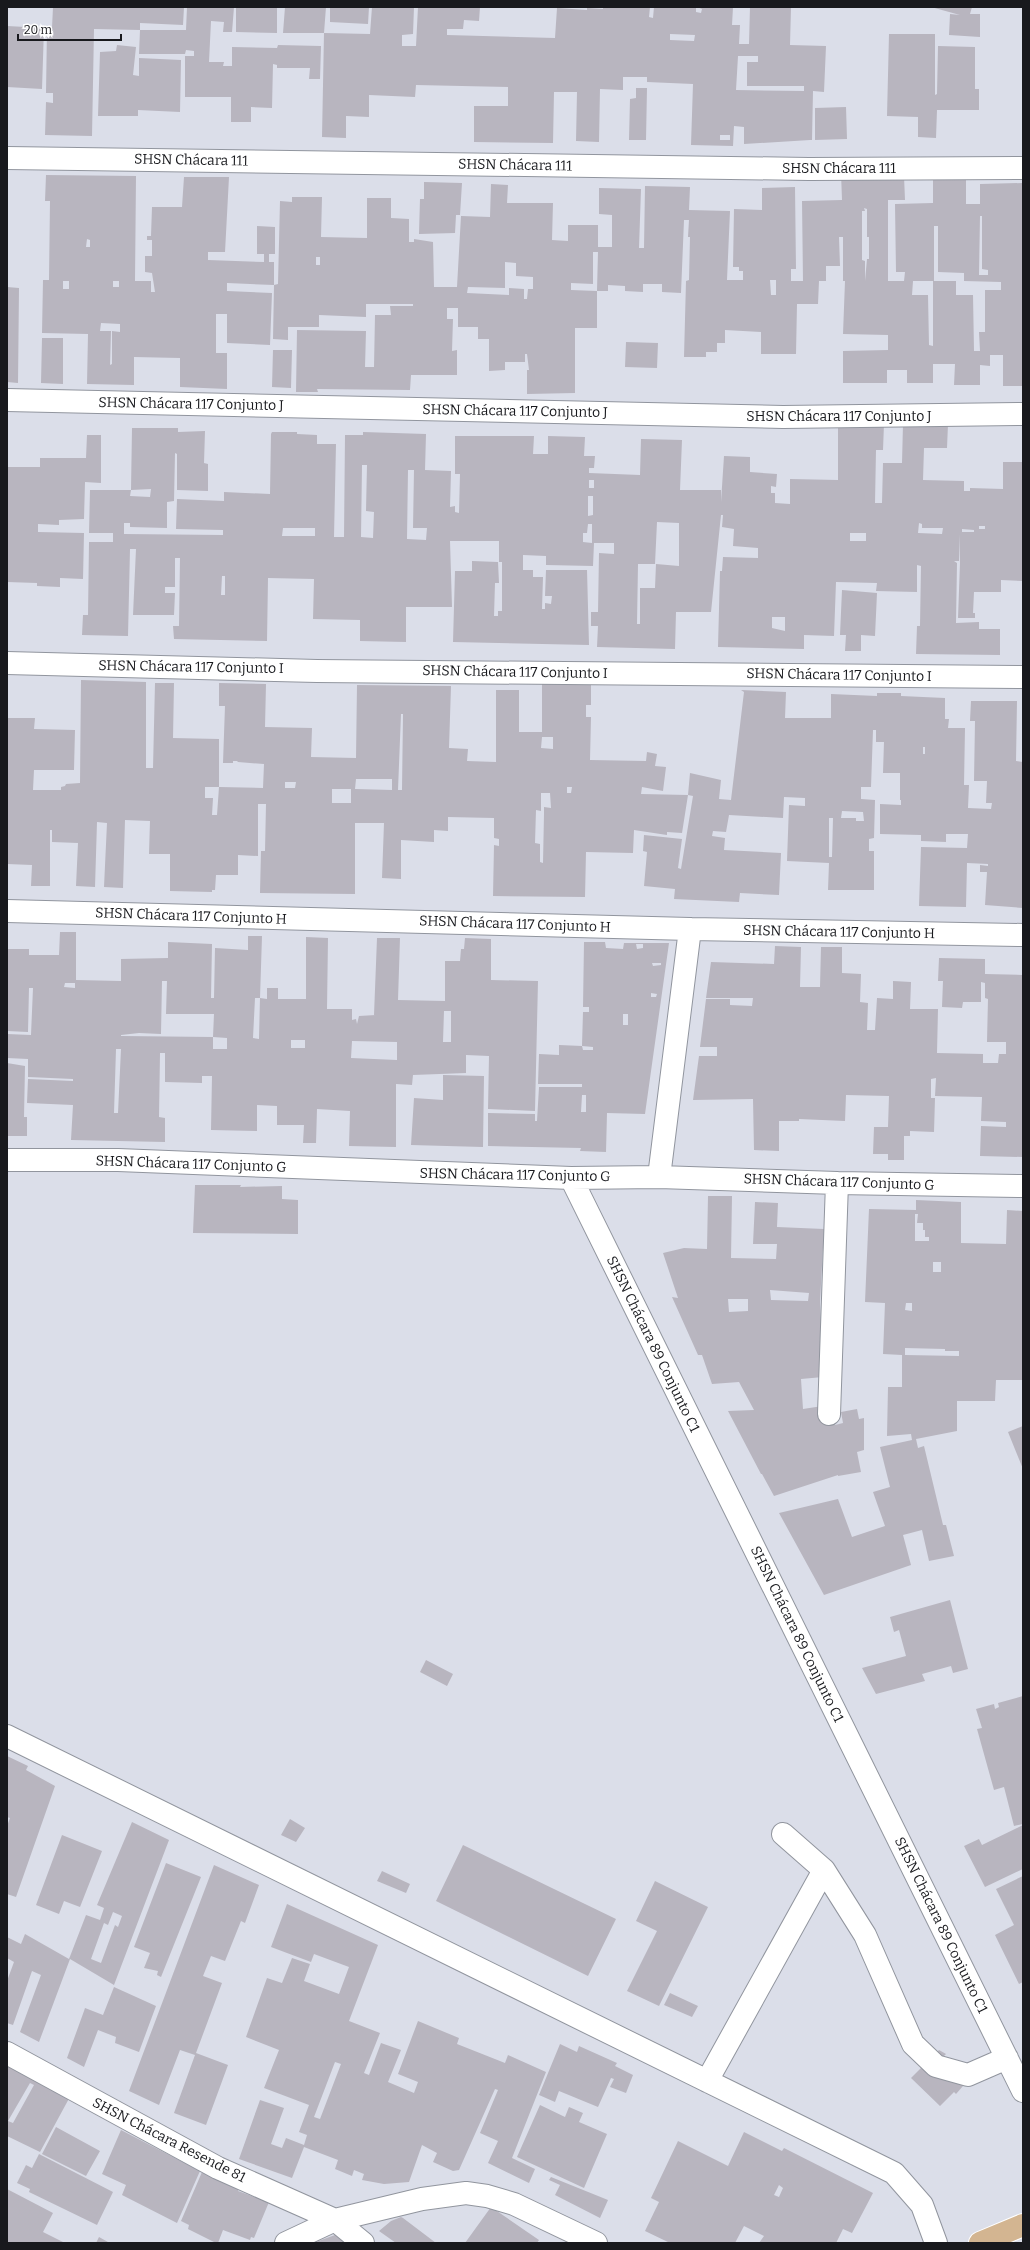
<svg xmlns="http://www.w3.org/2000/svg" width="1030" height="2250" font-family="Bitter,serif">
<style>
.building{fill:#b8b5bf;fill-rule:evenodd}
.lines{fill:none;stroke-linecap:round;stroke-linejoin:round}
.minor-casing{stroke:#91959e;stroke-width:24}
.major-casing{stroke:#fff;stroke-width:24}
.minor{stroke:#fff;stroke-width:22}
.major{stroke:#d3b591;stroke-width:22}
.labels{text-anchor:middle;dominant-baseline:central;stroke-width:3;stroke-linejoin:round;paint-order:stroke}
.street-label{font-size:14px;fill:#18191d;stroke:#fff}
</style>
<rect width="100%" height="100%" fill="#dbdee9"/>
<path class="building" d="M53 7H184L183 25 140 23V30L94 29 92 136 45 135 46 102 53 103V93H46L47 28H52Z
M187 7H234L232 32H223L224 22 211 21 209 62H224L223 66H232V47L277 48 278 45 321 46 320 79H309L310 68H277V65L273 64 272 108 251 107V122H231V97H185V56H194V51L186 50 185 54H139L140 30H186Z
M236 7H277V33L236 32Z
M285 7H326L324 33H283Z
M330 7H369L368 24 330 22Z
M372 7H414L413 34 402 35V46H416L418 7H480L479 21 464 20 463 29H447V35L555 38 557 8 587 10V8L603 9V7H650L649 17 653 18 654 7H696V12L701 13 702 9 697 7H733L732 25H740L739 44H749L750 7H791L790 45 826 46 824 92 813 91 812 140H810L744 144V127L734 126 733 146 691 145 693 84 647 82V77H623V90L600 89 599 142 576 141 577 92H554L553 143 474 142V106H508V87L416 85 415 97 369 95V117L346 116V138L322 137 324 33 370 34ZM670 34 695 35 694 41 670 40ZM738 56H758V62H747V86H804V91L736 90ZM720 135H730V140H720Z
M931 7H972L970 14H980V37L949 35 950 14 960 15Z
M7 26 44 28 42 89 7 87Z
M889 34H935V95L937 94 938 46 975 47V89H979V110H937L936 138 918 137V117L887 116Z
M117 45 136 47 133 75 139 76V58L181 60 180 112 138 110V116H98L100 52 116 51Z
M636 88H647L646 140H629L630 99 636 98Z
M846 107 847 139 815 140V108Z
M841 173 904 176 905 200H888V281H904L905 272H896L895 204 933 203V177L966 178V204H980V184L1023 183V386H1003V355H990V366L980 365V385H954L955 364H933V383H907V370H887V383H843V351L888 350V335L843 334 845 281H843V237H839L840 266H826V281H819L818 304H797L796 354H761V332L725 330V343H717V352H706V357H684L686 281 689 280 690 237H688L689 220H684L681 293 662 292V284H643V292L625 291V286L608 285V291H597V328H575V393L527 394V370H529L527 354H525V362H505V370L489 371V339H478V327H458V308H447V319H453L452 351 457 350V375H411L410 390 317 389 318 392H296L297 330 366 331 365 367H374L375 315H391L390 306H413V304H366V317L319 315V327H288V340L273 339 274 285 227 283V291L272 293 270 345 227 343V314H216V353H227V389L180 387V358L134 357V385L87 384 88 334 42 333 43 280H49L50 201H45L46 175 136 176 135 281H151V292H155L152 273 145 272V256H152V240H147V236H151L152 207H182L184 177H229L225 252H208V260L264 262V254H257V226L275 227V254H269V262H274V285L278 284 280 201 292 202V197H322L321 237 367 238V198H391V218L409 219V242H414V239L433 242 434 287H457L461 216 490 217 491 184 508 185 507 203H553L552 240 568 241V225H598V247H619H612V215L599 214V188L641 189 639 248H644L645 186 690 187 689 210 730 211 727 280H743V271H739V267H733L734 209 762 210V188L795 187 796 269H791V281H803L802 201 842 200ZM864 208 867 209V237H869V259H867L865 281V261L862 260V211H865ZM980 216H982V269L988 270V275H979ZM934 226H938V272L964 273V281L1001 282V290H985V332H979L980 351H974L973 295H956V281H934ZM87 239 90 240V247H86ZM593 252H598L597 291 571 290V283L593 284ZM316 257H320V265H316ZM505 262 516 263V276L533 277V289H528L527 299H524V289L509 288V295L467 293 468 287 505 288ZM770 280H776V295H771ZM63 281H69V289H63ZM113 281H119V287H113ZM913 281H933V346L929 345 928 295H912ZM101 323 120 324V332L112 331V364L110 365 111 331H100Z
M424 182 462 183 460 215H456L455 233 419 234 420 199H424Z
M7 287 19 288 18 383 7 382Z
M42 338H63V384L41 383Z
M626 342 658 343 657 368 625 367Z
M273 350H292L291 388 272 387Z
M838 420 884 424 883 450H876L875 503H882L883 463H902L903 424H948L947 448H924L923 480 964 481V491H970V488L1003 489V462H1023V581L1001 580V592H974L973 613H975V618H958L960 563 959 534V561H954L957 563 956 623 979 622V629H1000V655L916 654 917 626H920L921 566 917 565V592L876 591 877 583 836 582 834 636 804 635V649L718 647 720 571H722L723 557 758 558V548L733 546 734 529 722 527 723 515H721L711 612H676L675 649 597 647 598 626H591V612H598L599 553 614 554V543H594L593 566 546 565V556L523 555V570H533V577H543L542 609H545V603L551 604 552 596H545L546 570H587L589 645 453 642 455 571H472V561L498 562 499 583H495L494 616H498V611H502V562H499V541H450L452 607H406V642L360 641V620L313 619 314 579 268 578 267 641 174 639 173 626H179L180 558H175V587H165V593H175L174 615H133L136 549H130L128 636 82 635 83 615H88L89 542H113V533H89L90 490H131L130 496 150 497 151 489 131 490 132 428H178V432L205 431 204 463 208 464V491L177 490V454L175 453 174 501 167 502V528L130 527V523H124V534L223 535V530L176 529 177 499 224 501V492L270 494 271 434 272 432H297V434L317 435V444H336L334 537H344L345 435H363V432L426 434 425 470 451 471 450 507 455 506V512L459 513 460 474H455V436H534L533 454H548V436L585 437 584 456H595L594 468H589V473L640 475 641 439 682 440 680 490H721V502L724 456 750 457V472L777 474 776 487 771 486V493H775V503L790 504V479L838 480ZM362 465H367L366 511 374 512 373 538 361 537ZM408 470H414L413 528H427L426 540 407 539ZM589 480H594V488H589ZM588 496H593V515L588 516ZM679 513V566L656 564 655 588H640V624H637L638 564H655L657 522 679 523ZM919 523 922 524V528H943L942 534 918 533ZM588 524H592V543L583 542V533H587ZM979 526H985V529H979ZM283 528H315V536H282ZM962 529 974 530V532H962ZM850 533H866V541H850ZM222 576H225V595H221ZM772 617H785V631L772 628Z
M87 435H101V483L85 482 84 519 59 520V525L38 524V532L84 533 83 579 60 578V587L37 586V583L7 582V467H40V458H86Z
M842 590 877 593 875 636 861 635V651H845L846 635H840Z
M81 680 146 682V768H153L155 683H174L173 738 219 739V787L263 788 264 764 238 762 237 761H233V763H223L225 706H219V683L266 684 265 727 312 728 311 757 356 758 357 685 451 686 449 748 468 749 467 761 496 762V690H519V732H542V684L591 685V705H586V717H591L590 760 646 761 647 752 657 754 655 766 666 767 663 791 642 787 641 794 688 795 682 833 667 832V835L634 830 633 853 586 852 585 897 493 896 494 845 499 846V839L494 838V818L448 817V831L434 830V842L401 840V879L382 878 384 823H355V894L260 893 261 851H265L266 804H258V856L238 855V875H216L215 890H212V892L170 891V854H149L150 821 125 820 123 888 104 887 107 823 97 822 95 887 76 886 78 843 52 842V830H50V886H31L32 865 7 864V718H35L34 729 75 730 74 770H34L33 790H61V787L65 786 66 784 80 783ZM401 714H403L402 790H398ZM542 737H553V749L541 748ZM356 779H392V790L355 789ZM285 782H296L295 788H285ZM205 787H219L217 815H212L213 798H205ZM567 787H572L571 793H567ZM332 789H351V803H332ZM541 793H550L551 808 544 807V814L543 863 540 862V844L535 843 536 810 541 811Z
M741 690 786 692 785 718H831V694L877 696V693H901V696L945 698V719H949L948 728H965L964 785H969L968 808 991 809 992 803H986L987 781H974L975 721H970L971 701H1017L1016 761 1023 762V908L985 905 987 872H980V865L988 866V864L967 863 966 907 919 906 921 847 967 848 968 834H946V842L921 841V835L880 834V804L901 805V800H900V773H883L884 742H876V730H873L871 787H861V799L875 800 874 838 869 839V851H874V890H828L829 863 787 861 789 805 805 806V798L784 797 783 818 729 815 726 832 713 831 712 836 725 838 724 850 781 853 779 895 740 893 739 902 674 899 675 889 644 886 647 852 643 851 644 835 682 839 678 868 681 869 693 796 688 795 690 773 721 780 719 799 731 800 744 692ZM923 747H925V754H923ZM842 811 863 812 864 821H856V818H841ZM829 818H833L832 857H829Z
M60 932H76V980L121 981V959L168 958V942L212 944 211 998H214L215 948 248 950V936H262L260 998 267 999V988H278V999H306V937L328 938 327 1009H352V1020L356 1019 357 1024 359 1016 376 1015H374L377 938H400L398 1000 445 1001V961H460L461 949H464L465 938 491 939V980L538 981 535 1111 488 1109 489 1056 466 1055V1073L413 1075 412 1085 396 1084V1147L349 1146 350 1111 317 1109 316 1143H303L304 1125H277V1106L257 1105V1131L211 1130 212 1076H202V1083L165 1082V1053H160L159 1117 165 1118V1142L71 1140 73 1105 27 1103 28 1079 73 1081V1079L28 1077V1059L7 1058V1034L31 1035 33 988H29L28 1032 7 1031V949H29V955H59ZM162 981H167L166 1014H214L213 1037 227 1038V1049H213V1037L121 1036V1035L139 1033 161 1034ZM65 983H75V988L64 987ZM255 998H260L259 1039 253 1038ZM444 1011H451V1042H443ZM291 1040H305V1048H291ZM352 1041 397 1042V1060L351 1058ZM116 1049H121L118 1113H114Z
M584 942H605L606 948 623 949 624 943H669L645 1114 607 1113 606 1152 580 1151 581 1148 488 1146V1113L535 1114V1121H537L539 1087H582V1084H538L539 1054 559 1055V1045L582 1046 583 1050H593V1047L582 1046 583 1012H589V1007H583ZM636 944H643V948L637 949ZM652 963H661V965L653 966ZM651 993 657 994 656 997H651ZM623 1014H628V1025H623ZM582 1095H586V1112H581Z
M775 946 801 947 800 987H820L821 947H842V973L861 974 860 1002 868 1003 867 1030H875L877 998 893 999V981L911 982 910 1009H938L937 1053 983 1054V1063H998L999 1054H1006V1042H987L988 999 985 998V983L981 982V1002H963L962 1008 942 1007 943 981H938L939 958 985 959V974L1023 975V1157L980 1156 981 1126 1006 1127V1122L981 1121 982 1097 935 1096 936 1078 931 1079V1098H935L934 1132 910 1131V1136H904V1160H888V1154H873L874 1127H888L889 1096 846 1095 845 1121 799 1119V1121H779V1151L754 1150 753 1099 693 1100 699 1056H717V1047H700L706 999H730V1005L752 1006 753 998H706L711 962 774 964Z
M7 1063 25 1066 24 1117H27V1136H7Z
M443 1075 484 1076 483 1147 411 1145 414 1098 443 1100Z
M195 1185H241L240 1187 282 1186V1199L298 1200V1234L193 1233Z
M708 1196H732L731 1258 776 1259 777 1244H753L755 1202 778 1203 777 1227 824 1229 820 1302 823 1377 801 1379 803 1409 829 1405 835 1425 843 1423 841 1412 857 1409 859 1419 864 1418V1450L857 1452 861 1472 838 1476V1475L774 1496 762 1474H761L728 1411 754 1410 739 1382 712 1384 702 1355H698L672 1297 678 1298 663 1253 684 1248 707 1249ZM770 1290 809 1293 808 1301 771 1300ZM728 1299H748V1311L729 1312Z
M916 1200 961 1202V1243L1006 1244 1007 1210 1023 1211V1380H996L995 1401H957V1431L916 1439 918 1448 924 1446 943 1525H946L954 1556 929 1561 922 1530 903 1535 911 1565 824 1595 779 1513 838 1499 852 1537 885 1526 873 1492 890 1487 880 1447 912 1440 911 1434 887 1436 888 1387H902V1355L883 1354 885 1303 865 1302 869 1209 916 1210ZM915 1214H918L917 1223H923V1230H925V1237H929V1241H915ZM933 1262H941V1272H933ZM906 1303H912V1311L905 1310ZM905 1348 945 1349V1351H959V1356L905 1355Z
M1023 1426V1469L1008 1432Z
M950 1600 968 1669 953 1673 951 1666 922 1674 925 1681 876 1694 862 1668 906 1656 899 1630 894 1632 890 1617Z
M426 1660 453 1674 447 1686 420 1672Z
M1023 1696V1824L1014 1826 1004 1787 994 1790 977 1729 982 1728 976 1709 994 1704 995 1709 999 1707 998 1703Z
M7 1756 28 1766 26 1770 55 1786 16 1897 7 1894V1826L10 1818 7 1817Z
M290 1819 305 1828 296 1842 281 1835Z
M132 1822 169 1840 114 1985 70 1959 39 2042 20 2032 41 1975 32 1971 13 2025 7 2023V1981L14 1962 7 1958V1937L21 1944 25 1934 69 1959 86 1915 100 1920 104 1908 97 1905ZM113 1912 122 1916 118 1927 115 1925 101 1963 91 1959 104 1923 108 1925Z
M1023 1825V1869L985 1887 964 1846 979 1839 982 1845Z
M62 1835 102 1851 80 1907 64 1901 59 1914 36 1905Z
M463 1845 616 1919 588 1976 436 1901Z
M166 1863 201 1877 161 1977 157 1975 158 1971 144 1968 150 1953 134 1947Z
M214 1865 259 1885 245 1923 241 1921 225 1961 211 1956 203 1976 222 1983 196 2053 228 2065 206 2125 174 2113 195 2055 180 2050 159 2105 129 2091Z
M382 1871 410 1884 406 1893 377 1881Z
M1023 1876V1982L1019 1984 995 1935 1014 1925 996 1889Z
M655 1881 708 1907 659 2006 627 1991 657 1931 636 1921Z
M287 1904 378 1945 349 2021 380 2033 364 2073 369 2075 381 2043 401 2050 388 2082 414 2093 418 2082 398 2074 418 2021 459 2038 457 2044 505 2063 508 2055 546 2072 512 2158 535 2169 529 2183 488 2163 498 2141 480 2133 498 2090 495 2089 459 2170 453 2171 433 2162 437 2153 422 2145 409 2182 384 2184 362 2180 364 2174 354 2170 352 2176 335 2169 338 2160 304 2147 292 2178 239 2159 260 2100 284 2108 271 2144 282 2148 286 2138 304 2145 307 2135 299 2132 309 2105 264 2088 279 2050 246 2037 267 1978 282 1983 292 1958 310 1964 304 1981 339 1994 349 1967 314 1954 311 1962 271 1947ZM335 2062 341 2064 320 2119 314 2117Z
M114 1987 156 2006 139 2052 115 2043 116 2037 98 2030 84 2067 67 2058 84 2011 85 2008 103 2015Z
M670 1993 698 2006 692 2017 664 2005Z
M560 2044 577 2052 579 2046 617 2063 615 2066 633 2075 626 2093 610 2087 614 2079 611 2078 598 2107 559 2091 555 2102 539 2095Z
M939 2050 946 2054 938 2062 940 2063 947 2057 970 2078 956 2094 954 2092 940 2106 911 2078Z
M7 2057 72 2093 40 2152 7 2136ZM30 2083 34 2085 13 2123 8 2121Z
M540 2105 565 2117 569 2107 583 2113 579 2122 607 2134 584 2188 517 2157Z
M56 2127 100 2151 86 2176 42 2154Z
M121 2130 200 2171 177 2223 122 2195 126 2185 102 2174Z
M744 2132 782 2151 784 2148 873 2193 852 2233 843 2229 836 2243H759L764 2236 744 2226 735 2243H670L645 2231 659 2202 651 2198 678 2141 728 2166ZM779 2185 783 2188 779 2197 774 2195Z
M39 2154 113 2192 97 2225 29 2192 30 2189 17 2183 26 2165 32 2168Z
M202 2172 239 2188 238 2191 269 2202 254 2238 251 2237 250 2240 223 2230 218 2243H216L188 2229 189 2225 181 2221Z
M551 2177 608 2200 600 2218 555 2195 560 2185 549 2180Z
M7 2189 53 2213 43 2232 65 2243H7Z
M491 2207 539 2240 537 2243H465Z
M401 2217 403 2218 436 2243H396L379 2231 391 2221Z
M335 2235 346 2243H313Z
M99 2237 108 2242 114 2243H96Z"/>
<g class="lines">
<g class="minor-casing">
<path id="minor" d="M7 158 809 169 1023 168
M7 400 783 417 1023 414
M7 663 317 671 1023 677
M7 911 690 929 1023 935
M7 1160H118L571 1178 659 1177 837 1183 1023 1186
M659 1177 690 929
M571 1178 1023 2091
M829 1414 837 1183
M7 1736 894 2173 922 2205 936 2243
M783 1834 824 1870 865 1935 913 2044 936 2066 968 2075 1007 2058
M7 2053 218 2168 335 2220 363 2243
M707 2081 824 1870
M286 2243 335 2220 422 2199 466 2193 487 2196 514 2204 596 2243"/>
</g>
<g class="major-casing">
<path id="major" d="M980 2243 1023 2225"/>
</g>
<use href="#minor" class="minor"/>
<use href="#major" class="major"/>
</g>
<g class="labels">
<g class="street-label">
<text transform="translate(191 160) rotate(1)">SHSN Chácara 111</text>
<text transform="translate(515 165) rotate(1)">SHSN Chácara 111</text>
<text x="839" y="168">SHSN Chácara 111</text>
<text transform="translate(191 404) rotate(1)">SHSN Chácara 117 Conjunto J</text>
<text transform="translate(515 411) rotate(1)">SHSN Chácara 117 Conjunto J</text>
<text x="839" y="416">SHSN Chácara 117 Conjunto J</text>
<text transform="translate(191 667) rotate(1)">SHSN Chácara 117 Conjunto I</text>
<text transform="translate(515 672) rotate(1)">SHSN Chácara 117 Conjunto I</text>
<text transform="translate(839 675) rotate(1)">SHSN Chácara 117 Conjunto I</text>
<text transform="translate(191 916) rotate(2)">SHSN Chácara 117 Conjunto H</text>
<text transform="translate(515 924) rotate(2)">SHSN Chácara 117 Conjunto H</text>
<text transform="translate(839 932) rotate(1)">SHSN Chácara 117 Conjunto H</text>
<text transform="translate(191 1164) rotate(2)">SHSN Chácara 117 Conjunto G</text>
<text transform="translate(515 1175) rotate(1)">SHSN Chácara 117 Conjunto G</text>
<text transform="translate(839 1182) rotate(2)">SHSN Chácara 117 Conjunto G</text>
<text transform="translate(653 1344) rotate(64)">SHSN Chácara 89 Conjunto C1</text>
<text transform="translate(797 1634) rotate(64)">SHSN Chácara 89 Conjunto C1</text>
<text transform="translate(941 1925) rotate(64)">SHSN Chácara 89 Conjunto C1</text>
<text transform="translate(169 2140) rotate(27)">SHSN Chácara Resende 81</text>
</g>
</g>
<rect width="1030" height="2250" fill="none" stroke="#18191d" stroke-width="16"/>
<path d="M18 34v6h103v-6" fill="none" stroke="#18191d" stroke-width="2"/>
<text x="24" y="34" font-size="12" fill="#18191d" stroke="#ffffff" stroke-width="3" paint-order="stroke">20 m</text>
</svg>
